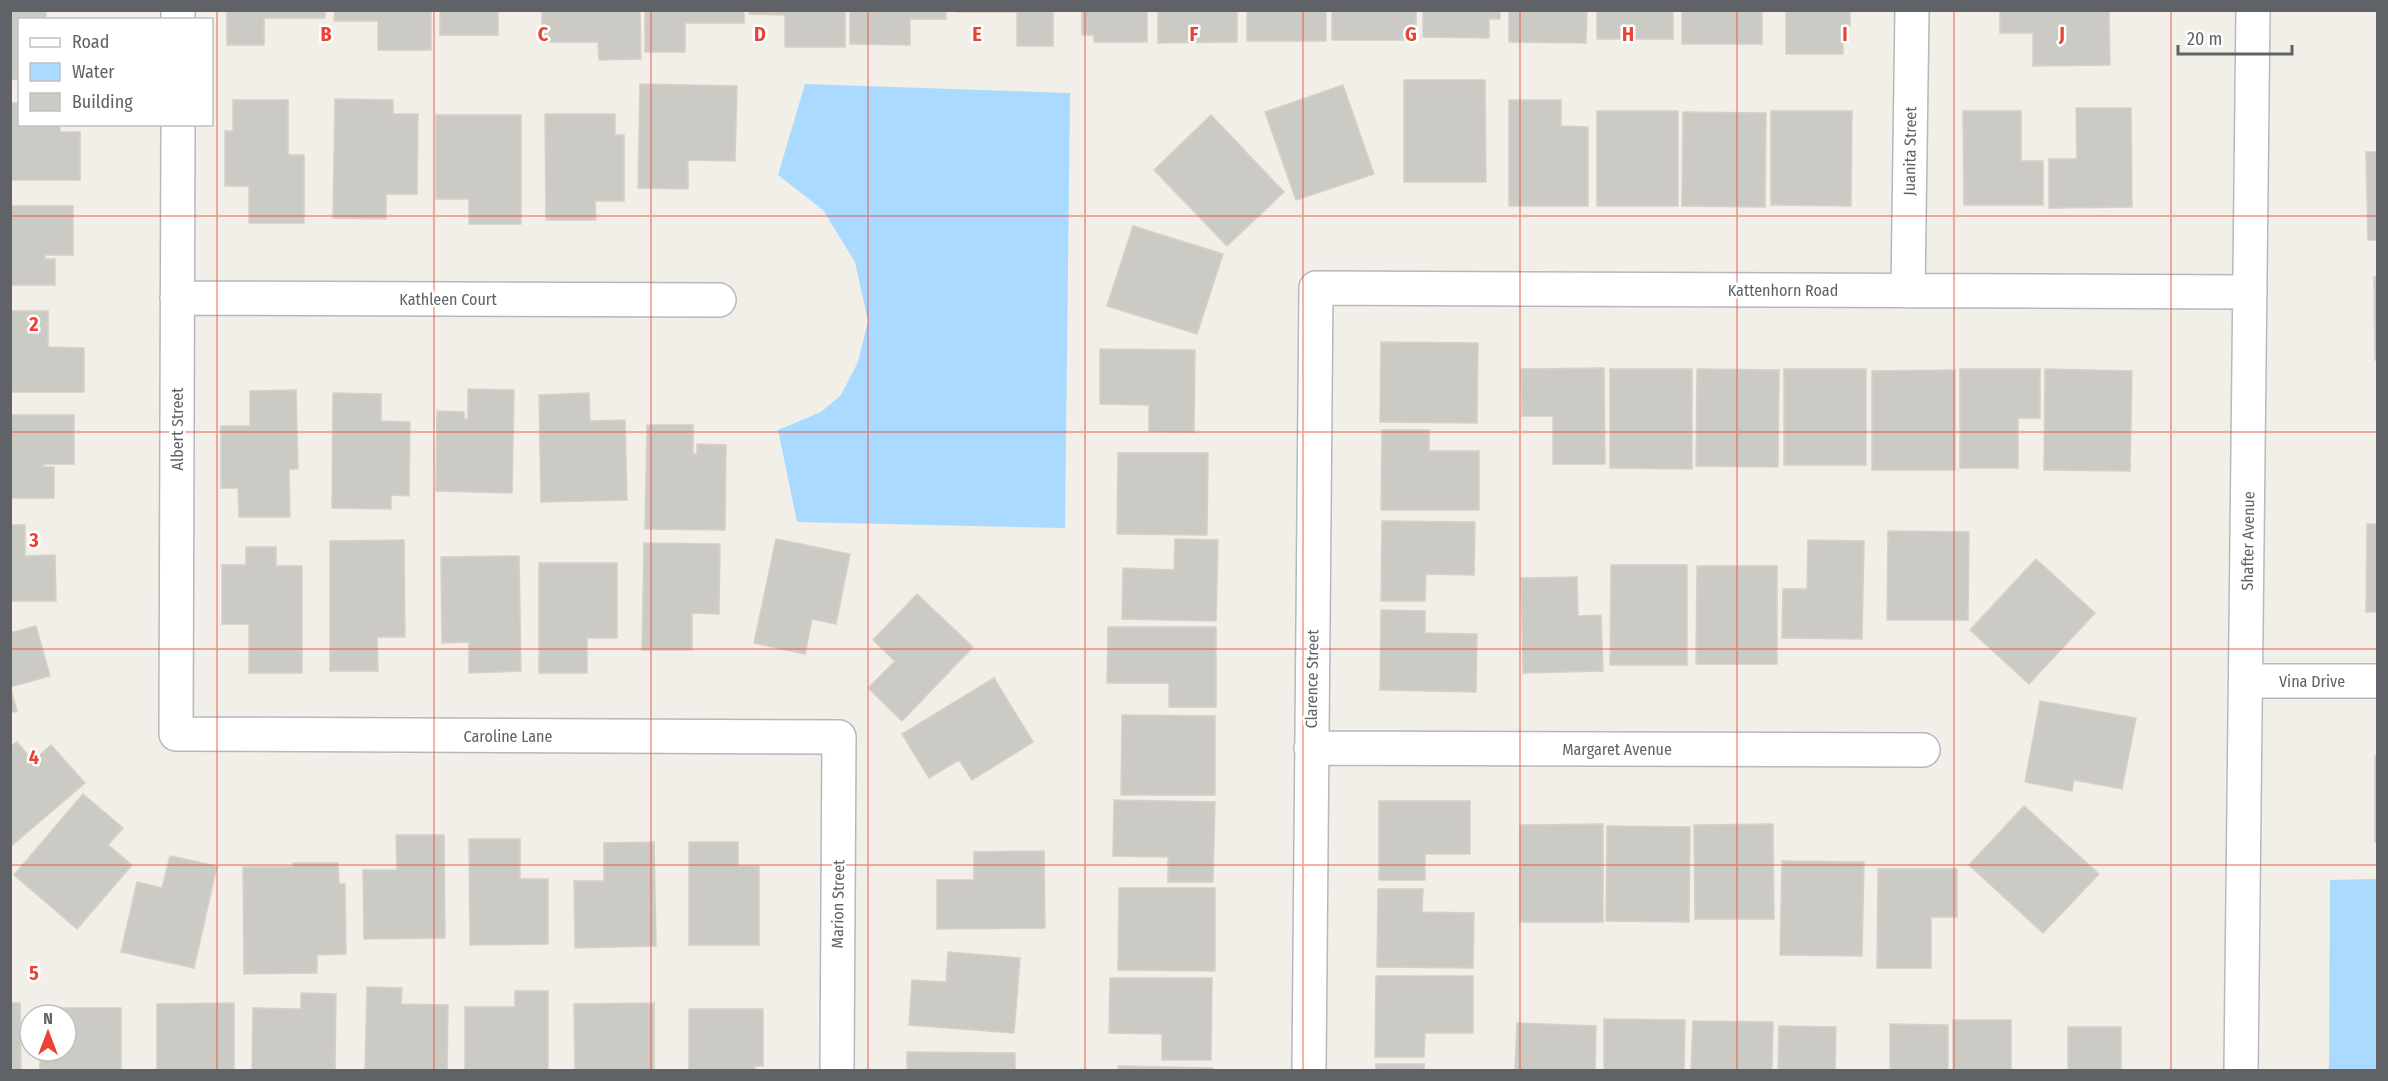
<svg xmlns="http://www.w3.org/2000/svg" width="2388" height="1081" font-family="'Fira Sans Condensed',sans-serif">
<style>
.water{fill:#aadaff}
.building{fill:#cccac5;stroke:#d6d1c6;stroke-width:1.5}
.lines{fill:none;stroke-linecap:round;stroke-linejoin:round}
.street-casing{stroke:#b5b8bc;stroke-width:36}
.secondary-casing{stroke:#b6babf;stroke-width:36}
.street{stroke:#fff;stroke-width:33}
.secondary{stroke:#fff;stroke-width:33}
.grid{fill:none;stroke:#ea4335;stroke-width:1.5;stroke-opacity:0.55}
.labels{text-anchor:middle;dominant-baseline:central;stroke-width:5;stroke-linejoin:round;paint-order:stroke}
.street-label{font-size:16px;fill:#5f6368;stroke:#fff}
.grid-label{font-size:20px;text-anchor:middle;font-weight:bold;fill:#ea4335;stroke:#fff;stroke-width:5;stroke-linejoin:round;paint-order:stroke}
</style>
<rect width="100%" height="100%" fill="#f1efe8"/>
<path class="water" d="M805 84 1070 93 1065 528 797 522 778 430 821 412 841 395 858 362 868 321 855 262 823 210 778 175Z
M2377 879V1070H2329L2330 880Z"/>
<path class="building" d="M10 10H46V20H20V80L10 79Z
M227 10H325V18H264V45H227Z
M335 10H431V50H378V21H334Z
M440 10H498V35H440Z
M542 10H640L641 59 599 60 598 42H542Z
M645 10H744V23H685V52H645Z
M749 10H845V47H785V15L749 14Z
M850 10H946V19H910V45L850 44Z
M956 10H1053V46H1017V12H956Z
M1082 10H1147V42H1094V35H1082Z
M1158 10H1237V42L1158 43Z
M1247 10H1326V41H1247Z
M1332 10H1416V40H1332Z
M1423 10H1500V19H1489V38L1423 37Z
M1509 10H1587L1586 43 1509 42Z
M1597 10H1673V39H1597Z
M1682 10H1762V44H1682Z
M1786 10H1850V26H1843V54H1786Z
M2000 10H2109L2110 65 2033 66V33H2000Z
M1404 80H1485L1486 182H1404Z
M640 84 737 86 735 161 688 160V189L638 188Z
M1343 85 1374 174 1296 200 1265 112Z
M335 99 393 100V114H418L417 194H386V219L333 218Z
M233 100H288V155H304V223H249V186H225V131H233Z
M1509 100H1561V126L1588 127V206H1509Z
M10 103H20V124H60V132H80V180H10Z
M2076 108H2131L2132 207 2049 208V159H2077Z
M1597 111H1678V206H1597Z
M1771 111H1852L1851 206 1771 205Z
M1963 111H2021V161H2043V205H1964Z
M1683 112 1766 113 1765 207 1682 206Z
M545 114H615V135H624V201H595L596 220H546Z
M436 115H521V224H469V199H436Z
M1211 115 1284 192 1227 246 1154 170Z
M2366 152H2378V240H2368Z
M10 206H73V255H45V259H55V285H10Z
M1133 226 1223 254 1197 334 1107 306Z
M2374 277H2378V360H2375Z
M10 311H48V347L84 348V392H10Z
M1381 342 1478 343 1477 423 1380 422Z
M1100 349 1195 350 1194 432 1149 431V405L1100 404Z
M1604 368 1605 464H1553V416H1522L1521 369Z
M1610 369H1692V469L1610 468Z
M1697 369 1779 370 1778 467 1696 466Z
M1784 369H1866V465H1784Z
M1960 369H2040V418H2018V468H1960Z
M2045 369 2132 371 2130 471 2044 470Z
M1955 370V470H1872V371Z
M468 389 514 390 512 493 436 491 437 411 464 412V419H468Z
M296 390 298 469H289L290 517H239L238 488H221V426H250V391Z
M333 393 381 394V421L410 422 409 496 391 495V509L332 508Z
M589 393 590 421 625 420 627 500 541 502 539 395Z
M10 415H74V464H44V467H54V498H10Z
M647 425H693V454H697V444L726 445 725 530 645 529Z
M1382 430H1429V451H1479V510H1381Z
M1118 453H1208L1207 535 1117 534Z
M1382 521 1475 522 1474 575 1426 574 1425 601H1381Z
M2367 524H2378V612H2366Z
M10 525H25V556L55 555 56 601H10Z
M1888 531 1969 532 1968 620H1887Z
M776 539 850 554 836 624 812 619 805 654 754 643Z
M1175 539 1218 540 1216 621 1122 619 1123 568 1174 570Z
M404 540 405 637H377L378 671H330V541Z
M1808 540 1864 541 1862 639 1782 638 1783 589H1807Z
M644 543 720 544 719 614 692 613V650H642Z
M246 547H276V566H302V673H249V624H222V565H246Z
M519 556 521 671 469 673V642L442 643 441 557Z
M2036 559 2095 613 2029 684 1970 630Z
M539 563H617V638H587V673H539Z
M1611 565H1687V665H1610Z
M1697 566H1777V664H1696Z
M1577 577 1578 616 1601 615 1603 671 1523 673 1521 578Z
M917 594 973 647 902 721 868 688 895 661 873 640Z
M1381 610 1425 611V633L1477 634 1476 692 1380 690Z
M36 626 50 676 10 687V633Z
M1108 627H1216V707H1169V683H1107Z
M994 678 1033 742 972 780 959 760 929 778 902 734Z
M10 687 17 711 10 713Z
M2040 701 2136 718 2122 789 2074 780 2072 791 2025 782Z
M1122 715 1215 716V795H1121Z
M17 742 33 761 51 745 85 783 10 847V747Z
M2375 756H2378V842H2375Z
M83 794 123 828 108 845 132 865 77 929 14 875Z
M1114 800 1215 802 1213 882H1168V857L1113 856Z
M1379 801H1470V854H1425V880H1379Z
M2024 806 2099 874 2043 933 1969 865Z
M1603 824V922H1520V825Z
M1773 824 1774 919H1695L1694 825Z
M1607 826 1690 827 1689 922 1606 921Z
M396 835H444L445 938 364 939 363 870H397Z
M469 839H520V879H548V944L470 945Z
M654 842 656 946 575 948 574 881H604V843Z
M689 842H738V866H759V945H689Z
M1044 851 1045 928 937 929V880H974V852Z
M170 856 217 866 194 968 121 952 137 882 162 888Z
M1782 861 1864 862 1862 956 1780 955Z
M293 863H338L339 884H345L346 954 317 955V973L244 974 243 867H293Z
M1878 869H1957V917H1931V968H1877Z
M1119 888H1215V971L1118 970Z
M1378 889H1423L1422 912 1474 913 1473 968 1377 967Z
M948 952 1020 958 1014 1033 909 1025 912 980 946 982Z
M1376 976H1473V1033H1425L1424 1057H1375Z
M1110 978H1212L1211 1060H1162V1034L1109 1033Z
M367 987 402 988 401 1004 448 1005 447 1070H365Z
M515 991H548V1070H465V1007H515Z
M301 993 336 994 335 1070H252L253 1008 301 1009Z
M10 1003H20L21 1070H10Z
M234 1003V1070H157V1004Z
M654 1003V1070H575L574 1004Z
M40 1008H121V1070H40V1051H66V1015H40Z
M689 1009H763V1066H755V1070H689Z
M1604 1019 1685 1020 1684 1070H1604Z
M1953 1020H2011V1070H1953Z
M1693 1021 1773 1022 1772 1070H1691Z
M1517 1023 1596 1026 1595 1070H1515Z
M1890 1024 1948 1025V1070H1890Z
M1779 1026 1836 1027 1835 1070H1778Z
M2068 1027H2121V1070H2068Z
M907 1052 1015 1053V1070H907Z
M1376 1064H1424V1070H1376Z
M1118 1066 1213 1068V1070H1118Z"/>
<g class="lines">
<g class="street-casing">
<path id="street" d="M178 20V10
M178 124 176 734 839 737 837 1070
M1908 291 1912 10
M177 298 719 300
M2246 681H2378
M1311 748 1923 750
M1309 1070 1316 288 2250 292"/>
</g>
<g class="secondary-casing">
<path id="secondary" d="M2241 1070 2253 10"/>
</g>
<use href="#street" class="street"/>
<use href="#secondary" class="secondary"/>
</g>
<path class="grid" d="M217 10V1070M434 10V1070M651 10V1070M868 10V1070M1085 10V1070M1303 10V1070M1520 10V1070M1737 10V1070M1954 10V1070M2171 10V1070M10 216H2378M10 432H2378M10 649H2378M10 865H2378"/>
<g class="labels">
<g class="street-label">
<text transform="translate(1910 151) rotate(-89)">Juanita Street</text>
<text x="1783" y="290">Kattenhorn Road</text>
<text x="448" y="299">Kathleen Court</text>
<text transform="translate(177 429) rotate(-90)">Albert Street</text>
<text transform="translate(2248 541) rotate(-89)">Shafter Avenue</text>
<text transform="translate(1312 679) rotate(-89)">Clarence Street</text>
<text x="2312" y="681">Vina Drive</text>
<text x="508" y="736">Caroline Lane</text>
<text x="1617" y="749">Margaret Avenue</text>
<text transform="translate(838 904) rotate(-89)">Marion Street</text>
</g>
</g>
<g class="grid-label">
<text x="326" y="41">B</text>
<text x="543" y="41">C</text>
<text x="760" y="41">D</text>
<text x="977" y="41">E</text>
<text x="1194" y="41">F</text>
<text x="1411" y="41">G</text>
<text x="1628" y="41">H</text>
<text x="1845" y="41">I</text>
<text x="2062" y="41">J</text>
<text x="34" y="331">2</text>
<text x="34" y="547">3</text>
<text x="34" y="764">4</text>
<text x="34" y="980">5</text>
</g>
<rect width="2388" height="1081" fill="none" stroke="#5f6368" stroke-width="24"/>
<rect x="18" y="18" width="195" height="108" fill="#ffffff" stroke="#bfc1c3" stroke-width="1.5"/>
<rect x="30" y="38" width="30" height="9" fill="#ffffff" stroke="#bfc1c3" stroke-width="1.5"/>
<text x="72" y="48" font-size="18" fill="#5f6368">Road</text>
<rect x="30" y="63" width="30" height="18" fill="#aadaff" stroke="#bfc1c3" stroke-width="1.5"/>
<text x="72" y="78" font-size="18" fill="#5f6368">Water</text>
<rect x="30" y="93" width="30" height="18" fill="#cccac5" stroke="#bfc1c3" stroke-width="1.5"/>
<text x="72" y="108" font-size="18" fill="#5f6368">Building</text>
<g transform="translate(48 1033)"><circle r="28" fill="#ffffff" stroke="#bfc1c3" stroke-width="1.5"/>
<path d="M0-4.5L10 22L0 15L-10 22Z" fill="#ea4335"/>
<text y="-9" font-size="16" font-weight="bold" text-anchor="middle" fill="#5f6368">N</text>
</g>
<path d="M2178 45v9h114v-9" fill="none" stroke="#5f6368" stroke-width="3"/>
<text x="2187" y="45" font-size="18" fill="#5f6368" stroke="#ffffff" stroke-width="4.5" paint-order="stroke">20 m</text>
</svg>
